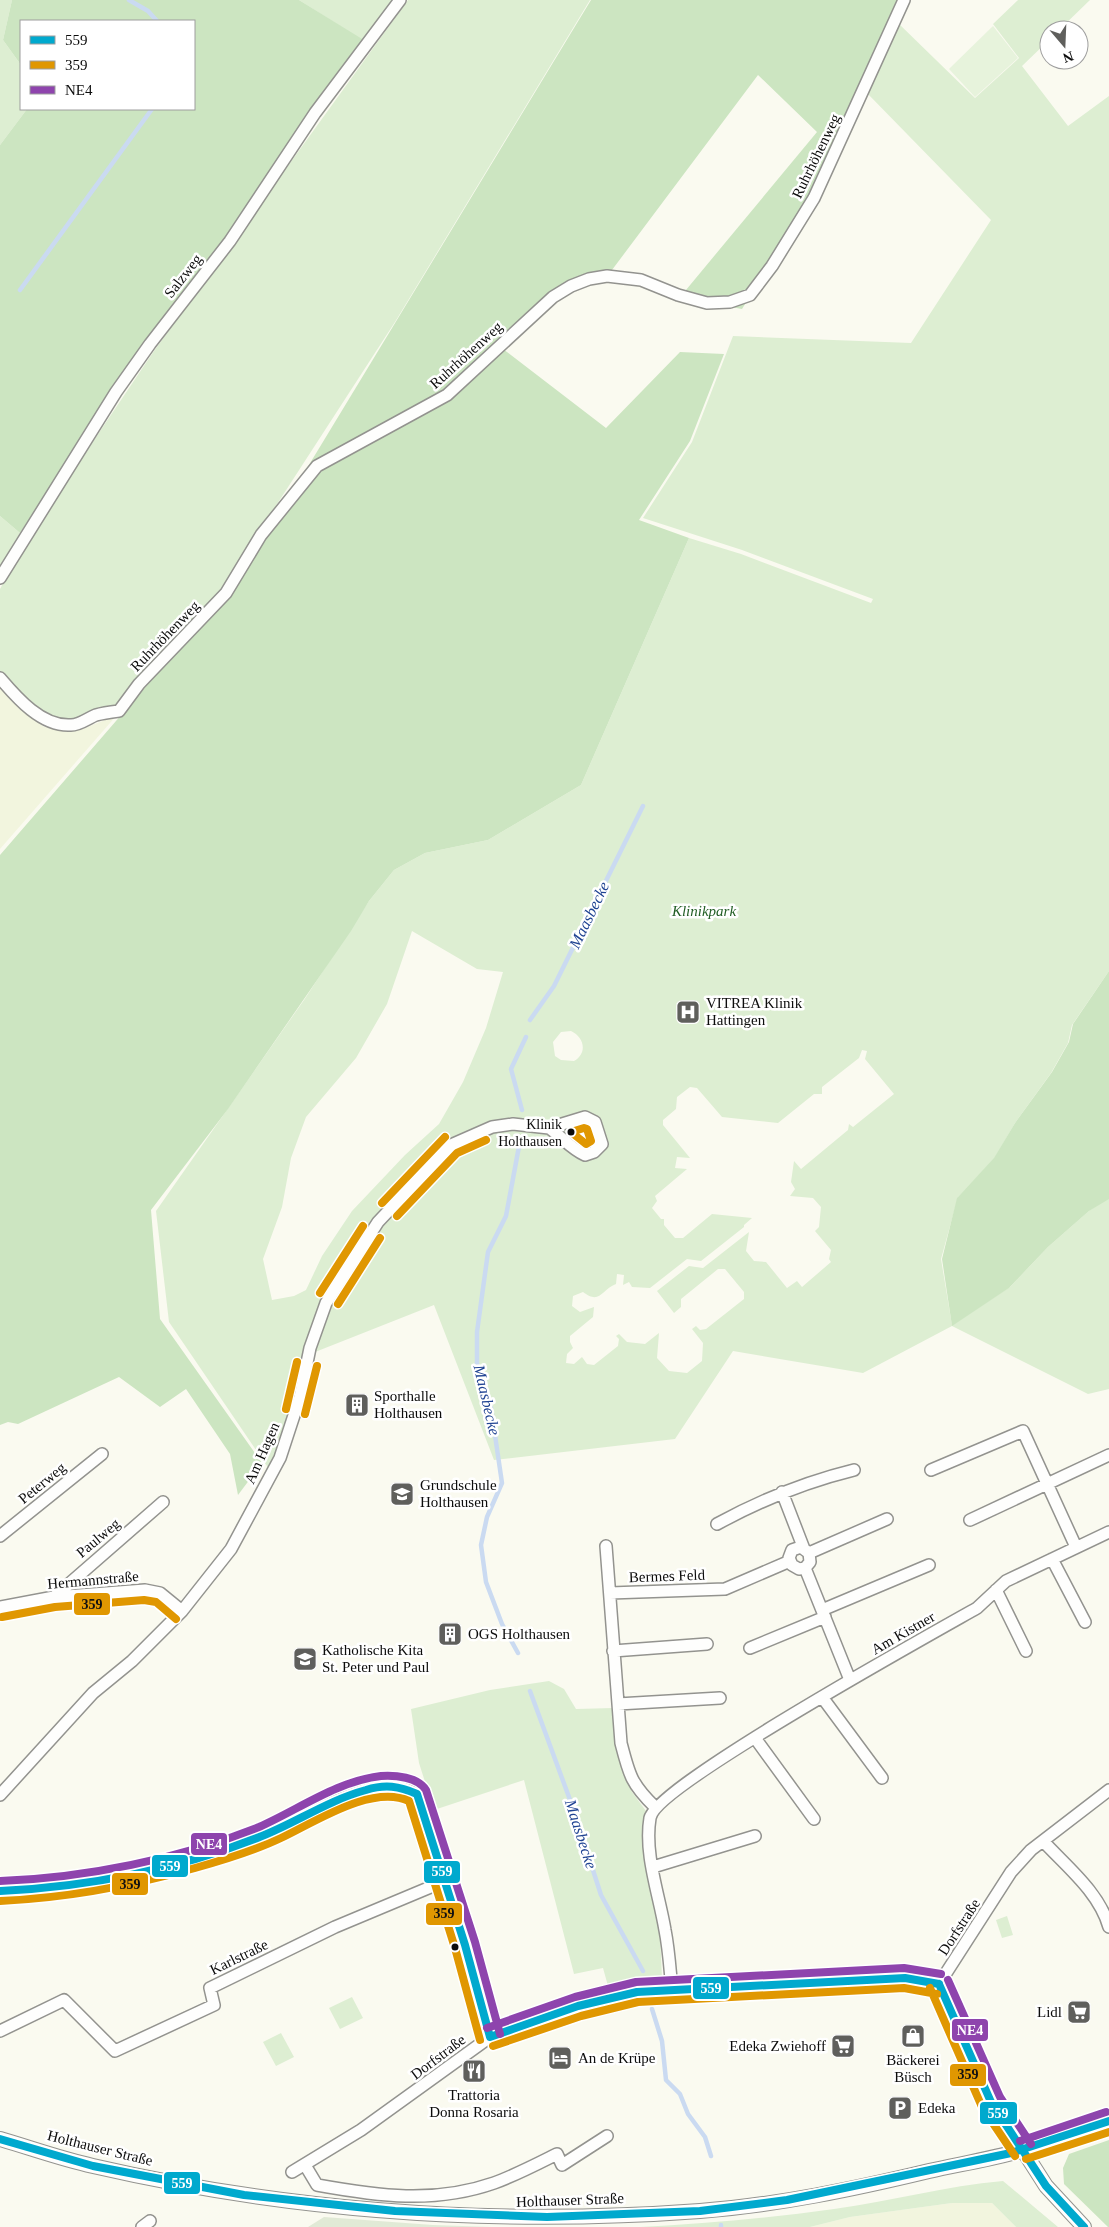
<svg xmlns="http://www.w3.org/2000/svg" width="1109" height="2227" font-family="Georgia,serif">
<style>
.farmland{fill:#f2f5de}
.green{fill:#ddeed2;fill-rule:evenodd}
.forest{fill:#cce5c1}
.cemetery{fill:#e1ead6}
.pitch{fill:#e7f3dc}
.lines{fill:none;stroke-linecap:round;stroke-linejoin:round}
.stream{stroke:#cadaf1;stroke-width:4.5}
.minor-casing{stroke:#93938f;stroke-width:14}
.tertiary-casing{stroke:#93938f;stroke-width:16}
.minor{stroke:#fefefd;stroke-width:11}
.tertiary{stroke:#fefefd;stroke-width:14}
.bus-1-casing{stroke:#fff;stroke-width:11}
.bus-2-casing{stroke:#fff;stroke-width:11}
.bus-3-casing{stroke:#fff;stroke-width:11}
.bus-1{stroke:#00a9ce;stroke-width:8}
.bus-2{stroke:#e09701;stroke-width:8}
.bus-3{stroke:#8e44ad;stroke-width:8}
.bus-dot{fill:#0c0c0c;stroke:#fff;stroke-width:2}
.labels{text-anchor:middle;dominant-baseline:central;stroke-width:5;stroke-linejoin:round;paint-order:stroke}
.bus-label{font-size:14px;fill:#0c0c0c;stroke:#fff;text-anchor:end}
.street-label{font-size:15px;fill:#0c0c0c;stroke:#fff}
.park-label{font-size:15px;font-style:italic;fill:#225e25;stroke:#fff}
.poi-label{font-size:15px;fill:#0c0c0c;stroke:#fff;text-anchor:start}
.water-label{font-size:16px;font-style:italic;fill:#214493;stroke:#fff}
.line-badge{stroke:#fff;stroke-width:2}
.badge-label{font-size:14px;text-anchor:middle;font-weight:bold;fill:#fff}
.pale-badge-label{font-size:14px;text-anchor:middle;font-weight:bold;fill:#111}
</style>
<rect width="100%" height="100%" fill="#fafaf0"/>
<path class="farmland" d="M0 683 44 727 83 729 117 715 0 849Z
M952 2203H992L1016 2227H810L850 2217Z"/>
<path class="green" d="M0 0H12L3 40 21 65V109H27L0 145Z
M299 0H396L367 43Z
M408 0H590L395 322 211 606 123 704 73 722 55 720 41 713 0 673V589L24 544 154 351Z
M1018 0H1090L1059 30H1049V40L1022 66 1068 126 1109 96V971L1072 1025 1068 1043 1051 1073 1015 1123 994 1159 958 1197 941 1259 952 1325 1010 1287 1048 1247 1090 1210 1109 1198V1389L1088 1394 952 1326 863 1373 733 1351 675 1439 494 1460 434 1305 305 1356 287 1437 269 1469 169 1322 156 1211 304 1000 369 901 394 870 425 853 488 840 581 785 689 538 741 554 871 603 873 599 742 550 643 518 692 442 733 336 911 343 991 220 866 92 896 21 975 98 1019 58 993 24ZM412 931 477 969 503 972 486 1028 463 1082 439 1124 405 1155 352 1211 322 1256 306 1290 294 1296 272 1300 263 1259 282 1207 291 1158 306 1117 356 1058 387 1004ZM571 1031C584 1037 588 1053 574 1061L561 1060 555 1056 553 1042 561 1032ZM862 1050 867 1051 865 1059 894 1094 853 1127 849 1124 848 1130 801 1169 794 1161 791 1182 795 1189 790 1196 813 1198 821 1207 819 1227 815 1231 831 1250 829 1259 831 1262 802 1287 797 1281 787 1288 766 1262 754 1261 746 1251 749 1232 703 1268 689 1266 657 1291 674 1313 681 1307V1299L718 1269H725L744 1292V1299L706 1329 700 1330 696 1326 692 1329 703 1343 702 1361 687 1373 669 1371 657 1358 659 1333 645 1344 627 1342 619 1334 616 1336 619 1339 618 1346 594 1365 587 1364 582 1357 574 1364 566 1363 567 1354 573 1348 570 1342V1336L593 1317 594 1307 580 1312 572 1306 573 1296 583 1292C600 1305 601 1290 616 1284L617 1274 624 1275 623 1285 629 1282 632 1287 650 1288 687 1259 701 1261 744 1227V1225L752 1218 712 1214 683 1238H675L664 1225V1219H661L652 1208 657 1201 655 1196 687 1169 675 1168 677 1157 690 1158 663 1125V1120L676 1109 677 1097 690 1087 697 1088 722 1117 778 1123 814 1094H822V1087L859 1058Z
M0 516 20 533 0 567Z
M549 1681 564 1689 576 1709 613 1708 623 1770 632 1792 646 1811 644 1846 660 1933 662 1978 608 1986 603 1968 574 1974 524 1780 434 1810 419 1763 411 1709 490 1690Z
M1007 1916 1013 1935 1002 1938 996 1920Z
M352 1997 363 2018 340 2029 329 2008Z
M281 2033 294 2057 276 2066 263 2042Z
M1003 2181 1058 2227H1016L992 2203H952L850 2217 810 2227H640C705 2224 770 2218 834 2209 891 2201 946 2186 1003 2181Z"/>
<path class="forest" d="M12 0H299L367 42 81 440 20 533 0 516V145L27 109H194V21H21V65L3 40Z
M591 0H902L812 196 742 309 697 301 681 296 817 132 758 75 609 274 570 284 503 349 606 428 680 352 724 354 690 441 639 520 689 538 581 785 488 840 425 853 394 870 369 901 351 931 228 1109 151 1210 160 1319 262 1463 238 1495 230 1454 186 1389 160 1407 119 1377 18 1424 8 1422 0 1425V855L161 669 219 608 298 483Z
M1109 971V1199L1089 1211 1048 1247 1009 1288 952 1326 942 1259 957 1198 994 1158 1015 1123 1052 1072 1069 1042 1073 1024Z
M1109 2140V2227H1108L1064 2184 1063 2168 1069 2154Z"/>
<path class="cemetery" d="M324 2217 433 2225 492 2227H308Z"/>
<path class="pitch" d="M993 26 1018 58 975 97 949 69Z"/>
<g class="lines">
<path class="stream" d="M129 0 148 11 157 21
M20 290 152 109
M530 1020 554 986 643 806
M522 1110 511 1069 526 1037
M518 1653 502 1624 486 1582 481 1545 487 1517 502 1483 491 1408 477 1374V1332L488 1252 506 1216 520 1141
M530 1691 573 1808 601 1895 643 1971
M652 2009 662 2041 666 2080 680 2094 688 2114 705 2137 711 2156
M721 2225V2227"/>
<g class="minor-casing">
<path id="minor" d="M0 578 116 392 150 344 230 241 315 113 400 0
M0 678C17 698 42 727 71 725 80 725 88 718 96 715 103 713 111 712 119 711L139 684 226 593 261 535 317 466 447 395 553 297 571 286 589 279 607 276 641 280 678 295 707 303 730 302 750 295 772 266 814 198 904 0
M931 1470 1023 1431 1076 1547
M782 1492 804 1549
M970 1520 1109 1455
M717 1524C761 1500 805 1482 854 1470
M0 1536 102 1454
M606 1546 621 1743C629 1774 631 1784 655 1807
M809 1553 887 1519
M1052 1559 1085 1622
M805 1568 799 1569 792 1565 789 1558 792 1550 801 1547 809 1553 810 1562 805 1568 850 1680
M996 1590 1026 1651
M610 1593 725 1589 790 1561
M54 1597 163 1502
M0 1607 54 1597 145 1590 160 1593 182 1611
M822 1610 929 1565
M750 1648 825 1617
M613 1651 707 1644
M822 1697 882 1778
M618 1704 720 1698
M755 1738 814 1819
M0 1795 93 1693 132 1661 182 1611 231 1549 280 1458 300 1397 310 1348 326 1303 378 1222 451 1145 492 1127 513 1124 549 1128 585 1117 595 1122 602 1144 594 1152 585 1155C571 1149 561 1136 549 1128
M1043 1841C1067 1867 1099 1892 1109 1927
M653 1867 755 1836
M0 1891C70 1890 138 1874 204 1855 224 1850 243 1843 262 1836 295 1823 362 1781 396 1786 403 1787 410 1791 417 1794L465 1945 490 2037
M939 1984 1011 1872 1031 1850 1109 1790
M939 1984 991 2102 1023 2150
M672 1990C670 1970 669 1950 665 1930 659 1894 644 1854 650 1818 656 1786 933 1633 977 1608L1006 1581 1109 1532
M0 2031 64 2000 115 2051 214 2005 210 1988 335 1927 445 1881
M305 2165 317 2185C378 2196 434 2204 494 2183 516 2175 537 2164 557 2154L562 2165 607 2136
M292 2172 361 2130 490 2037 578 2006 637 1992 905 1978 939 1984
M142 2227 150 2221"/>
</g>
<g class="tertiary-casing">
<path id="tertiary" d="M0 2139C31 2148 61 2159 93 2166 293 2212 496 2226 700 2211 778 2205 854 2189 929 2171 960 2164 992 2159 1023 2150 1052 2141 1080 2130 1109 2121
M1023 2150 1046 2186 1084 2227"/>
</g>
<use href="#minor" class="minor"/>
<use href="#tertiary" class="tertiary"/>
<g class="bus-1-casing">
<path id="bus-1" d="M0 1891C88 1887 180 1869 262 1836 297 1822 329 1800 366 1790 385 1784 399 1786 417 1794L465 1945 490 2037
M939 1984 991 2102 1046 2186 1084 2227
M490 2037 578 2006 637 1992 905 1978 939 1984
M0 2139 93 2166 244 2195 395 2211 547 2217 700 2211 787 2200 1011 2153 1109 2121"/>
</g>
<g class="bus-2-casing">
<path id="bus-2" d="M584 1128 587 1129 591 1141 586 1144 571 1132Z
M382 1203 445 1137
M397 1216 457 1153 486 1140
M320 1293 363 1226
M338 1304 380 1238
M286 1409 297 1362
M305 1414 317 1366
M2 1617 55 1607 144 1600 156 1602 176 1619
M0 1901C67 1898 131 1886 195 1868 224 1860 254 1851 281 1838 315 1822 372 1784 409 1801L455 1948 480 2040
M930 1988 982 2107 1015 2156
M493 2046 581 2016 638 2002 904 1988 937 1994
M1026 2159 1109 2132"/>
</g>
<g class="bus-3-casing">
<path id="bus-3" d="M0 1881C85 1878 179 1859 259 1827 298 1810 337 1781 381 1776 395 1775 418 1777 426 1790L475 1942 500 2034
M948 1980 1000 2097 1031 2144
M487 2028 575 1997 636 1982 904 1968 941 1974
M1020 2141 1106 2112"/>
</g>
<use href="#bus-1" class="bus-1"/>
<use href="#bus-2" class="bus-2"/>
<use href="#bus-3" class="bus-3"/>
</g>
<defs>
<g id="hospital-square" transform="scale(1.25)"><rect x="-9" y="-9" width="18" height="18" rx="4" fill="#5f5f5c" stroke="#fff"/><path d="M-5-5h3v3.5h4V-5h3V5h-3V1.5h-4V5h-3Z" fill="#fff"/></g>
<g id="building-square" transform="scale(1.25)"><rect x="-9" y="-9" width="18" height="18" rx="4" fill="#5f5f5c" stroke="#fff"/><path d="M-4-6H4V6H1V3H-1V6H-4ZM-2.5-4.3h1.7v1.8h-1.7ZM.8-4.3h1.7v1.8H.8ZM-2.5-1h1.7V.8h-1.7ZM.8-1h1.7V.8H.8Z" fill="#fff"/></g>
<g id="school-square" transform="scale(1.25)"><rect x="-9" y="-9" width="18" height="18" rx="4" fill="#5f5f5c" stroke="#fff"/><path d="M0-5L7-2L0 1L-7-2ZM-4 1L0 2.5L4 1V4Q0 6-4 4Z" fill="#fff"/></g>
<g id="supermarket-square" transform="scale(1.25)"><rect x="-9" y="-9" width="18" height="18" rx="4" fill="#5f5f5c" stroke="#fff"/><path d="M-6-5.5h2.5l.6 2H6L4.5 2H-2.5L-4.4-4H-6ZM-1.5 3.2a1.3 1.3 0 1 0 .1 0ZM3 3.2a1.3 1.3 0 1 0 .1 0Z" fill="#fff"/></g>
<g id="shop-square" transform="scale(1.25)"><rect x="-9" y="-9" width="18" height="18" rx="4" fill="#5f5f5c" stroke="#fff"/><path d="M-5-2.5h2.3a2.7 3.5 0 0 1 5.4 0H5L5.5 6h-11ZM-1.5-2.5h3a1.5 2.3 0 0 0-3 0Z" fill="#fff"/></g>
<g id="hotel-square" transform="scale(1.25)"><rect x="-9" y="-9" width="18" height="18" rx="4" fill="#5f5f5c" stroke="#fff"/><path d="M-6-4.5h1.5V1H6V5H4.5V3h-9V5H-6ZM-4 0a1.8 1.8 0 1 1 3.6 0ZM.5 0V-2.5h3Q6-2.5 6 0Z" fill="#fff"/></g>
<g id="restaurant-square" transform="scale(1.25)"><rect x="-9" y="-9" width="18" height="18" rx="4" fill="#5f5f5c" stroke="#fff"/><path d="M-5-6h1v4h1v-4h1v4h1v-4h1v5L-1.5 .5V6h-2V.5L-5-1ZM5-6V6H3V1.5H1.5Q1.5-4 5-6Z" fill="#fff"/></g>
<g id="parking-square" transform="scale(1.25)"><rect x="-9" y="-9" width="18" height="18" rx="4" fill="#5f5f5c" stroke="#fff"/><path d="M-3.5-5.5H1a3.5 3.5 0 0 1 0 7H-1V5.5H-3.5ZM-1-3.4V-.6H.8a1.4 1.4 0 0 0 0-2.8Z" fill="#fff"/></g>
</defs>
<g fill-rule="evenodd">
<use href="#hospital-square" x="688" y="1012"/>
<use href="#building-square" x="357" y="1405"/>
<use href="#school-square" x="402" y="1494"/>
<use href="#building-square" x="450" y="1634"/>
<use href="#school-square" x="305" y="1659"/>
<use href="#supermarket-square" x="1079" y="2012"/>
<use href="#shop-square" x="913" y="2036"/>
<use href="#supermarket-square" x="843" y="2046"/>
<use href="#hotel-square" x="560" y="2058"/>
<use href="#restaurant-square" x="474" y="2071"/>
<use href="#parking-square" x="900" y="2108"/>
</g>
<g class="bus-dot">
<circle cx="571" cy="1132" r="4.5"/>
<circle cx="455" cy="1947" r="4.5"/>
</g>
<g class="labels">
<g class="bus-label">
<text x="562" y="1124">Klinik<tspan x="562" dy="17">Holthausen</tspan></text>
</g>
<g class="street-label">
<text transform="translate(816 156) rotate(-64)">Ruhrhöhenweg</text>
<text transform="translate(183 276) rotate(-52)">Salzweg</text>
<text transform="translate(466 355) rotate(-42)">Ruhrhöhenweg</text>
<text transform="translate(165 636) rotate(-46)">Ruhrhöhenweg</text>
<text transform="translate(262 1453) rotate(-66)">Am Hagen</text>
<text transform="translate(42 1483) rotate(-39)">Peterweg</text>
<text transform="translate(98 1538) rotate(-40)">Paulweg</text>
<text transform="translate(667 1576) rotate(-2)">Bermes Feld</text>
<text transform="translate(93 1580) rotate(-5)">Hermannstraße</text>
<text transform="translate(903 1633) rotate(-30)">Am Kistner</text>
<text transform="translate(959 1927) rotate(-57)">Dorfstraße</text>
<text transform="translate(239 1957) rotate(-26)">Karlstraße</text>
<text transform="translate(438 2057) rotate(-37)">Dorfstraße</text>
<text transform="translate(100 2148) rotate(14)">Holthauser Straße</text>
<text transform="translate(570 2200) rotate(-2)">Holthauser Straße</text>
</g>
<g class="park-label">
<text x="704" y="911">Klinikpark</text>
</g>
<g class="poi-label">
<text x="706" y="1003">VITREA Klinik<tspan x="706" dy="17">Hattingen</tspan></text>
<text x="374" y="1396">Sporthalle<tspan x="374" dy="17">Holthausen</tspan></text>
<text x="420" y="1485">Grundschule<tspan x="420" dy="17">Holthausen</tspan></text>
<text x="468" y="1634">OGS Holthausen</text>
<text x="322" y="1650">Katholische Kita<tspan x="322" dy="17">St. Peter und Paul</tspan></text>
<text x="1062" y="2012" text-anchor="end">Lidl</text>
<text x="826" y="2046" text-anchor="end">Edeka Zwiehoff</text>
<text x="578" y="2058">An de Krüpe</text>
<text x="913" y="2060" text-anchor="middle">Bäckerei<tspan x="913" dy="17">Büsch</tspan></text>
<text x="474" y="2095" text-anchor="middle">Trattoria<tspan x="474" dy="17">Donna Rosaria</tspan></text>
<text x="918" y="2108">Edeka</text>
</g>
<g class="water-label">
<text transform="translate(589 915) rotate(-64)">Maasbecke</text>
<text transform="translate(487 1400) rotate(77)">Maasbecke</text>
<text transform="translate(581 1834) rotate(72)">Maasbecke</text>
</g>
</g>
<g class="line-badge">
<rect x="73" y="1592" width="38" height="24" rx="5" fill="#e09701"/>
<rect x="190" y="1832" width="38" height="24" rx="5" fill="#8e44ad"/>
<rect x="151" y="1854" width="38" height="24" rx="5" fill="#00a9ce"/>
<rect x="423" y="1860" width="38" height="24" rx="5" fill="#00a9ce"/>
<rect x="111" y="1872" width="38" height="24" rx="5" fill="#e09701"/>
<rect x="425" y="1902" width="38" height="24" rx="5" fill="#e09701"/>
<rect x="692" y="1976" width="38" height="24" rx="5" fill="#00a9ce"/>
<rect x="951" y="2018" width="38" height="24" rx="5" fill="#8e44ad"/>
<rect x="949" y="2063" width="38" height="24" rx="5" fill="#e09701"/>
<rect x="979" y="2101" width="39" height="24" rx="5" fill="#00a9ce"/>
<rect x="163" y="2171" width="38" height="24" rx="5" fill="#00a9ce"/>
</g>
<g class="badge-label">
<text x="209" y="1849">NE4</text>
<text x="170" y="1871">559</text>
<text x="442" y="1876">559</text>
<text x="711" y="1993">559</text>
<text x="970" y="2035">NE4</text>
<text x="998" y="2118">559</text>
<text x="182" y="2188">559</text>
</g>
<g class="pale-badge-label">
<text x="92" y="1609">359</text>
<text x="130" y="1889">359</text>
<text x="444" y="1918">359</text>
<text x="968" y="2079">359</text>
</g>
<rect x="20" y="20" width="175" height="90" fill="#ffffff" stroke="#9e9e9e"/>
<rect x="30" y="36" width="25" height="8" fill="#00a9ce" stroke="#9e9e9e"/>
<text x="65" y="45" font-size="15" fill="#0c0c0c">559</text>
<rect x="30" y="61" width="25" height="8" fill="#e09701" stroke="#9e9e9e"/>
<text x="65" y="70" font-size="15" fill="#0c0c0c">359</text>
<rect x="30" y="86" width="25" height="8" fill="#8e44ad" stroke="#9e9e9e"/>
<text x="65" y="95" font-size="15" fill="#0c0c0c">NE4</text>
<g transform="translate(1064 45) rotate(161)"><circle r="24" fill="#ffffff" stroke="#9e9e9e"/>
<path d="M0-4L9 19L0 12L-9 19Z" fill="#5f5f5c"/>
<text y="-8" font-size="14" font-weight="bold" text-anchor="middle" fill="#0c0c0c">N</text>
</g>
</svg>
